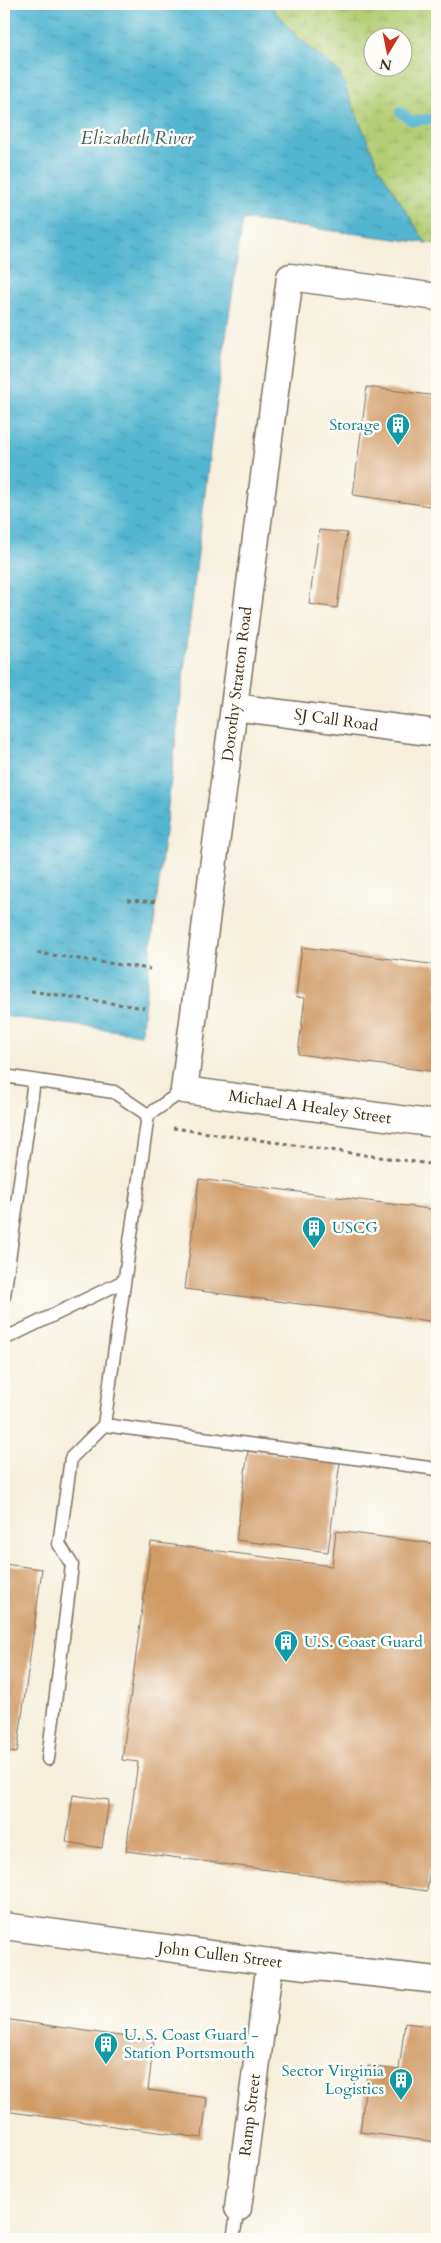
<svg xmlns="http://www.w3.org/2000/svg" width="441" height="2243" font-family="Cardo,serif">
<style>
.wetland{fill:url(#wetland-marsh);stroke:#767c48;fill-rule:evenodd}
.water{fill:url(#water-ripples);stroke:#467078}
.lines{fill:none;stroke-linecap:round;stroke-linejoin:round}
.stream{stroke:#52b6d1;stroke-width:10}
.building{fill:#d09a65}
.lane-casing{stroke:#7c6f60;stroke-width:15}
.street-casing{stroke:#7c6f60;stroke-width:29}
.path{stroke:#7c6f60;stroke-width:3;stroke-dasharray:4 4;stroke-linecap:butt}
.lane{stroke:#fff;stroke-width:12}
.street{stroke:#fff;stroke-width:26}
.labels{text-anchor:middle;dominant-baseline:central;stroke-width:5;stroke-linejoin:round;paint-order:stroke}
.culture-label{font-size:16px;fill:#0d838f;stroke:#fdfcf7;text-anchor:start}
.street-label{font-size:16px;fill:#3b2a1e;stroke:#fdfcf7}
.water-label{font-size:18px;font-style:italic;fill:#435b5d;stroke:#fdfcf7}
</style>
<defs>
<pattern id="wetland-marsh" width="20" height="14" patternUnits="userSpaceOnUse" patternTransform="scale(1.25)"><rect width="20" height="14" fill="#b2cd73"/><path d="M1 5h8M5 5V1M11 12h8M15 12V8" fill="none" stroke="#9ab063"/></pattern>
<pattern id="water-ripples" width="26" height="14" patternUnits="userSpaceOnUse" patternTransform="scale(1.25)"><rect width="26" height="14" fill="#52b6d1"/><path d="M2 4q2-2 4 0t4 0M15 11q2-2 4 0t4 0" fill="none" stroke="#4594a9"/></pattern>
</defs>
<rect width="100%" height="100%" fill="#fdfcf7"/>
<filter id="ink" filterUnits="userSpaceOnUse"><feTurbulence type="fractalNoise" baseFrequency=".02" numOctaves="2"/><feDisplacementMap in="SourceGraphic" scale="10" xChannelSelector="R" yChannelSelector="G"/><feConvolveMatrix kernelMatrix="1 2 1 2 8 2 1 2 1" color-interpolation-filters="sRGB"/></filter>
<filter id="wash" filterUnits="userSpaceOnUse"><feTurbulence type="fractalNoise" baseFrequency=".0096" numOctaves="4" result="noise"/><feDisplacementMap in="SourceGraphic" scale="20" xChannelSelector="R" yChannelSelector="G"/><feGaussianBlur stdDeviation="1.12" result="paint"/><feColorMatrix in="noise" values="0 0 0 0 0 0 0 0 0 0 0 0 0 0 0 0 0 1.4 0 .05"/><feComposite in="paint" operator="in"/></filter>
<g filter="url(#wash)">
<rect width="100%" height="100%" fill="#f6efdc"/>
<path class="wetland" d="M162 4H437V244L243 219ZM374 38H404V68H374Z"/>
<path class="water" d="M4 4H269L296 36 339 72 378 166 426 243 243 219 212 434 141 1034 4 1016Z"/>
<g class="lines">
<path class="stream" d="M400 112 412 121 437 118"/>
</g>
<g id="blocks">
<path class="building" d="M367 387 437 396V507L353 495Z
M319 530 347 533 337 608 309 604Z
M302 947 437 965V1072L298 1054 305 998 296 997Z
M199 1179 437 1210V1322L185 1289Z
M248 1451 340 1462 328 1552 236 1540Z
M336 1531 437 1544V1849H433L427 1891 126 1851 138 1762 122 1760 151 1542 332 1566Z
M4 1564 42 1569 17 1753 4 1751Z
M73 1795 109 1800 102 1848 66 1842Z
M4 2019 154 2041 148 2090 207 2098 202 2138 4 2111Z
M405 2023 437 2027V2142L360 2132 368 2066 399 2070Z"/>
</g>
</g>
<g filter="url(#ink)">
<use href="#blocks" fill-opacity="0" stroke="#7c6f60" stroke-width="1"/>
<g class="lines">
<g class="lane-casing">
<path id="lane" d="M4 1076 114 1092 148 1115
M184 1090 148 1115 104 1425 437 1469
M4 1296 34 1081
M4 1339 124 1281
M48 1759 72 1565 59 1544 71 1458 104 1425
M233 2239 238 2208"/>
</g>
<g class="street-casing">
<path id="street" d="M437 297 290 277 184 1090 437 1124
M234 707 437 733
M4 1926 270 1962 437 1980
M238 2208 270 1962"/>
</g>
<path class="path" d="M127 900 157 902
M37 953 150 969
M31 991 144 1008
M173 1128 437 1165"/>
<use href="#lane" class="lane"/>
<use href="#street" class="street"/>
</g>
</g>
<defs>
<g id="building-pin" transform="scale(1.25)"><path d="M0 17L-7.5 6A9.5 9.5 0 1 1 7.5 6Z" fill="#0f9aa8" stroke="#fdfcf7"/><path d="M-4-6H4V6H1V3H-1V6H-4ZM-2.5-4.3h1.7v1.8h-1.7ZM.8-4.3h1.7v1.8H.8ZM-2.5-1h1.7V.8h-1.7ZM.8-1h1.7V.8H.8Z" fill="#fff"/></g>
</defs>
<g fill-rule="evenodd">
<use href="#building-pin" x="398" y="425"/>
<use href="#building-pin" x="314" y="1228"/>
<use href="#building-pin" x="286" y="1642"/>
<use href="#building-pin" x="106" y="2044"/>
<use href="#building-pin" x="401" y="2080"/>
</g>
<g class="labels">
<g class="culture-label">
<text x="380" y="425" text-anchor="end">Storage</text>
<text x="332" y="1228">USCG</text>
<text x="304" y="1642">U.S. Coast Guard</text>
<text x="124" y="2035">U. S. Coast Guard -<tspan x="124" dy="18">Station Portsmouth</tspan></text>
<text x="384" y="2071" text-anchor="end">Sector Virginia<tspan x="384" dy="18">Logistics</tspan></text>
</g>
<g class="street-label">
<text transform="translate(237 684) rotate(-83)">Dorothy Stratton Road</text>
<text transform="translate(336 720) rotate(8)">SJ Call Road</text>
<text transform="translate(310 1107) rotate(8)">Michael A Healey Street</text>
<text transform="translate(220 1955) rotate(7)">John Cullen Street</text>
<text transform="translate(250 2115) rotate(-83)">Ramp Street</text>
</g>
<g class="water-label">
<text x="137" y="138">Elizabeth River</text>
</g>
</g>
<rect width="441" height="2243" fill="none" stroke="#fdfcf7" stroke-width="20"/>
<g transform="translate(388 52) rotate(190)"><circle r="24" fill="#fdfcf7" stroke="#afa8a0"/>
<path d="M0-4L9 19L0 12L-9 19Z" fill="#c8321e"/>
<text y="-8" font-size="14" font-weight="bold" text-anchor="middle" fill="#3b2a1e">N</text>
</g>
</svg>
